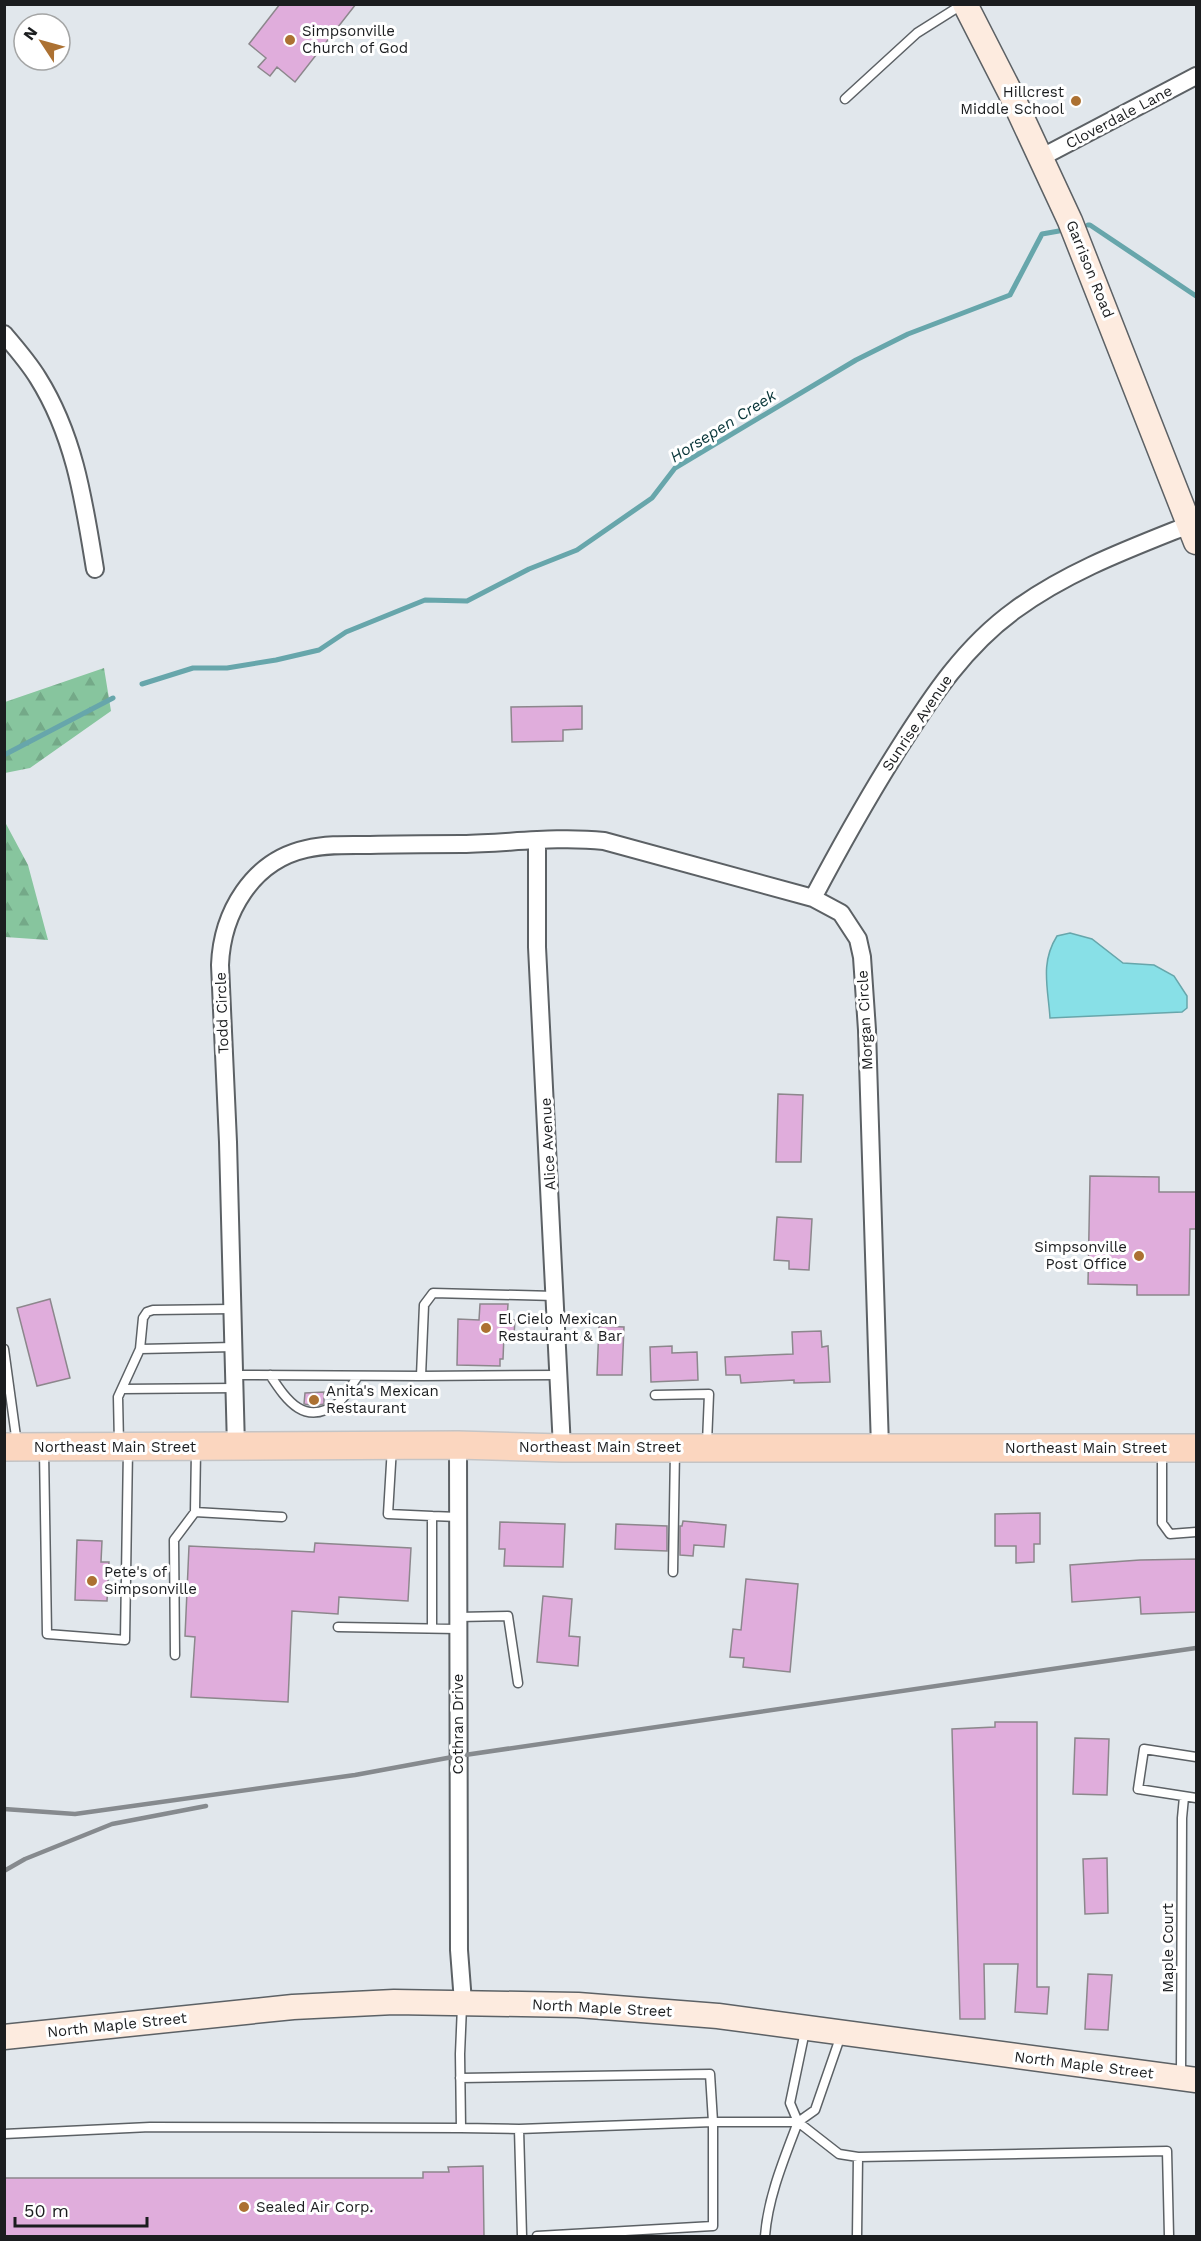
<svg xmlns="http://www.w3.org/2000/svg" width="1201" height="2241" font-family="'Work Sans',sans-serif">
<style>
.forest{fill:url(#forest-firs)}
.water{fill:#88e0e7;stroke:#67a6ab;stroke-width:1.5}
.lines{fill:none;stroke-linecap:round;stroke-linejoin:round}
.stream{stroke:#67a6ab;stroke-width:5}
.building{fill:#e0addc;stroke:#8c878c;stroke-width:1.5}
.lane-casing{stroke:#5c6165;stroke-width:11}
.street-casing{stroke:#5c6165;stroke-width:20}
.secondary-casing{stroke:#5c6165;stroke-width:27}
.primary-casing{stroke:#c4c4c5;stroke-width:30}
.lane{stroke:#fff;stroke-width:8}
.street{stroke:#fff;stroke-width:16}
.secondary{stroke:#fdebdf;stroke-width:24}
.primary{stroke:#fbd6bf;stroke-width:27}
.rail{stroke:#868a8e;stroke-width:4.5}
.poi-dot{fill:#ac7132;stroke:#fff;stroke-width:2}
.labels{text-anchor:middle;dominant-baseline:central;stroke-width:6;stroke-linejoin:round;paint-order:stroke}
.poi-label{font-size:15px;fill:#1b1d1f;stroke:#fff;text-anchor:start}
.street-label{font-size:15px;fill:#1b1d1f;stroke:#fff}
.water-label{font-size:16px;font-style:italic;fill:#073437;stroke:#fff}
</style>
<defs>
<pattern id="forest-firs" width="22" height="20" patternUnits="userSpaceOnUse" patternTransform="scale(1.5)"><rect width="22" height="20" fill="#87c59e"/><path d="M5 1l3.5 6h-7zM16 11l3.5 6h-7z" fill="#74a988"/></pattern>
</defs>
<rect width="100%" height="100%" fill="#e1e7ec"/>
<path class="forest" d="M104 668 111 711 30 768 5 773V702Z
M5 822 28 865 48 940 5 937Z"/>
<path class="water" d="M1070 933 1092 939 1123 963 1154 965 1174 976 1187 996V1008L1182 1012 1050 1018C1048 987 1040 963 1057 936Z"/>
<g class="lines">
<path class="stream" d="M1088 225H1090L1196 296
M142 684 193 668H227L276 660 319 650 346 632 425 600 467 601 529 569 577 550 652 498 675 468 856 360 908 334 1010 295 1042 234 1059 231
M4 755 113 698"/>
</g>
<path class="building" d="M280 4H356L295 82 277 67 270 76 258 67 266 58 249 44Z
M582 706V729L563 730V741L512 742 511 707Z
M778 1094 803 1095 801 1162H776Z
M1090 1176 1159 1177V1192H1197V1229H1190L1189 1295H1137V1285L1088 1284Z
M777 1217 812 1219 809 1270 789 1269V1261L774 1260Z
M50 1299 70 1378 37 1386 17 1308Z
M480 1304H508L507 1320H515L514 1336 504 1335 503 1359H500V1366L457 1365 458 1319 479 1320Z
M599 1326 624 1327 622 1375H597Z
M821 1331 822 1347 828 1346 830 1382 794 1383V1380L741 1383 740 1375H726L725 1357 793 1354 792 1332Z
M672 1346V1353L697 1352 698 1380 651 1382 650 1347Z
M324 1392V1404L315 1406 304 1404 305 1393Z
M1040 1513V1544H1034V1562L1016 1563V1546H995V1514Z
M683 1521 726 1525 724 1547 694 1545 693 1556 680 1555V1526H682Z
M500 1522 565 1524 563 1567 504 1566 505 1549H499Z
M616 1524 667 1526V1551L615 1549Z
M77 1540 102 1541 101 1562H109L107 1601 75 1600Z
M315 1543 411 1548 408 1601 339 1597 338 1614 292 1611 288 1702 191 1697 195 1637 185 1636 189 1546 314 1552Z
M1197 1559V1612L1141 1614 1140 1597 1072 1602 1070 1565 1140 1560Z
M746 1579 798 1584 790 1672 743 1667 744 1658 730 1657 733 1629 741 1630Z
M543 1596 572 1599 569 1636 580 1637 578 1666 537 1662Z
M995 1722H1037V1987H1049L1047 2014 1015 2012 1018 1964H984L985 2019H960L952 1729 995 1727Z
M1075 1738 1109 1739 1107 1795 1073 1794Z
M1107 1858 1108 1913 1085 1914 1083 1859Z
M1088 1974 1112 1975 1108 2030 1085 2029Z
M483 2166 484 2236H4V2178H423V2172H449L448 2167Z"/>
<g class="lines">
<g class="lane-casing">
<path id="lane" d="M845 99 917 33 963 4
M4 1349 17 1444
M140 1349 234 1347
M235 1375 421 1376 424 1305 433 1293 555 1296
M270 1375C287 1401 305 1427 338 1403 346 1397 352 1384 358 1376
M421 1376 558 1375
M122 1389 236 1388
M655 1395 709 1394 707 1443
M119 1444 118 1397 140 1349 143 1318 147 1312 153 1310 232 1309
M392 1447 388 1514 432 1516V1628
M44 1451 47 1634 125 1640 128 1449
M1162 1453V1523L1170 1534 1196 1532
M195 1512 282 1517
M432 1516 458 1517
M673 1572 675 1450
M458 1617 508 1616 518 1683
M338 1627 458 1629
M175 1655 174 1540 195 1512 196 1451
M1196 1757 1144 1749 1138 1789 1196 1798
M805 2031 790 2103 798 2122 815 2110 841 2035
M1181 2075 1182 1818 1184 1797
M460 2078 710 2074 713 2122H798L839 2154 858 2157 1167 2151 1169 2236
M461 2128 519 2129 522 2236
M519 2129 713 2122V2226L537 2236
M4 2134 150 2127 461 2128 460 2054 462 2006
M765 2236C768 2197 784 2159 798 2122
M857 2236 858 2157"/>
</g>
<g class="street-casing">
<path id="street" d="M1042 157 1196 76
M4 334C16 348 29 363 38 378 75 437 84 502 95 569
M537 840V947L562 1448
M813 898C840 847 868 797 899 748 932 696 965 646 1015 610 1068 571 1131 548 1191 524
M458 1445 459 1950 463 2002
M236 1447 228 1142 220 965C222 913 252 861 306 849 327 844 349 845 370 845 401 844 432 844 462 844 510 843 557 836 604 841L813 898 841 913 858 939 862 957 867 1030 880 1447"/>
</g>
<g class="secondary-casing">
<path id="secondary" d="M965 4 1010 92 1070 221 1196 542
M4 2037 293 2007 394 2002 578 2005 718 2016 1196 2080"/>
</g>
<g class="primary-casing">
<path id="primary" d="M4 1447 458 1445 562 1448H1196"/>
</g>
<use href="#lane" class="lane"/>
<use href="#street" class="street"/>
<use href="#secondary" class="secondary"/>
<use href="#primary" class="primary"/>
<path class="rail" d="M4 1809 75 1814 355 1775 458 1756 1196 1648
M4 1871 25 1859 112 1824 206 1806"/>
</g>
<g class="poi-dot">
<circle cx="290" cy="40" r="6"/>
<circle cx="1076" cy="101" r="6"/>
<circle cx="1139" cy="1256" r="6"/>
<circle cx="486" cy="1328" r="6"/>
<circle cx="314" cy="1400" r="6"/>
<circle cx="92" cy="1581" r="6"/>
<circle cx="244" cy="2207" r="6"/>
</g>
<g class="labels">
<g class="poi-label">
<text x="302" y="31">Simpsonville<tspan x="302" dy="17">Church of God</tspan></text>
<text x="1064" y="92" text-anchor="end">Hillcrest<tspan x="1064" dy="17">Middle School</tspan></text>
<text x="1127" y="1247" text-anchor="end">Simpsonville<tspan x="1127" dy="17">Post Office</tspan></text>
<text x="498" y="1319">El Cielo Mexican<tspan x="498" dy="17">Restaurant &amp; Bar</tspan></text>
<text x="326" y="1391">Anita's Mexican<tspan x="326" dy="17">Restaurant</tspan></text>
<text x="104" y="1572">Pete's of<tspan x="104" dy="17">Simpsonville</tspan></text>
<text x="256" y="2207">Sealed Air Corp.</text>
</g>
<g class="street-label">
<text transform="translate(1119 117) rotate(-28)">Cloverdale Lane</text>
<text transform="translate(1090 269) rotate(68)">Garrison Road</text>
<text transform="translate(917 723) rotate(-56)">Sunrise Avenue</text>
<text transform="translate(222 1013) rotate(-92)">Todd Circle</text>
<text transform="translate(865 1020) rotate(-93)">Morgan Circle</text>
<text transform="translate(548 1144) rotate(-93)">Alice Avenue</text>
<text x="115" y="1447">Northeast Main Street</text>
<text x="600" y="1447">Northeast Main Street</text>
<text x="1086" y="1448">Northeast Main Street</text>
<text transform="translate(458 1724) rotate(-90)">Cothran Drive</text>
<text transform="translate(1168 1948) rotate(-90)">Maple Court</text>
<text transform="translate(602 2008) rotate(3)">North Maple Street</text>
<text transform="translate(117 2025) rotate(-6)">North Maple Street</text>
<text transform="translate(1084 2065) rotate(7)">North Maple Street</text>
</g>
<g class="water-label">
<text transform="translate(723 426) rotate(-32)">Horsepen Creek</text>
</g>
</g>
<rect width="1201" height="2241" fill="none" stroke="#1b1d1f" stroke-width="12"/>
<g transform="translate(42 42) rotate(306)"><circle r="28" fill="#ffffff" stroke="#a4a5a5" stroke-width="1.5"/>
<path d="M0-4.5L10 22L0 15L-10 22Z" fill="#ac7132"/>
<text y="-9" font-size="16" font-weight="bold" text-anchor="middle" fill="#1b1d1f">N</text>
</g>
<path d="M15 2217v9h132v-9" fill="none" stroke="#1b1d1f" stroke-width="3"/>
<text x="24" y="2217" font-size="18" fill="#1b1d1f" stroke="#ffffff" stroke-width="4.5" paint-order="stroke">50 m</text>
</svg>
